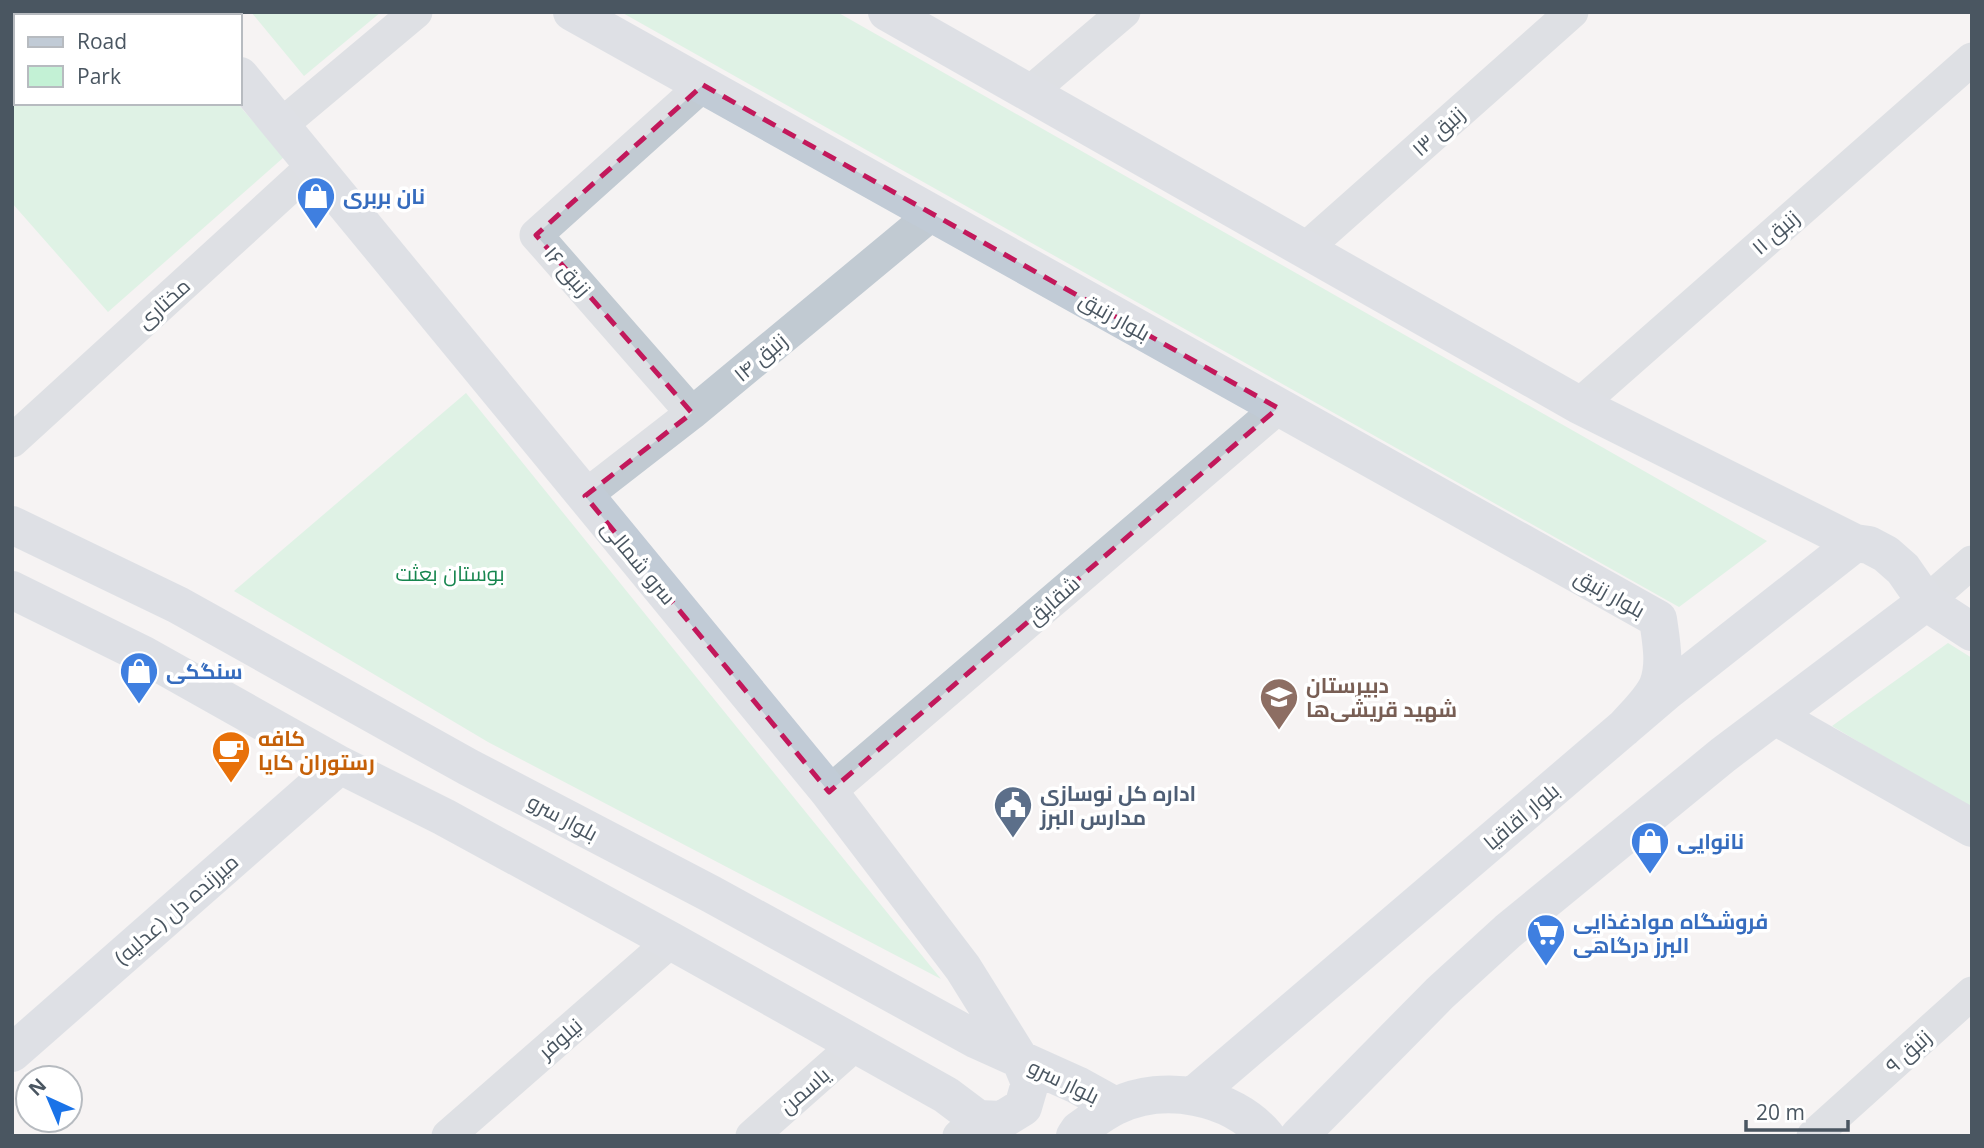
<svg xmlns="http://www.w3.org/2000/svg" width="1984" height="1148" font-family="'Open Sans',Cairo,sans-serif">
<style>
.green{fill:#c3f1d5}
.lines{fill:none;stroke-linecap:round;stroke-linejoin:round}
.street{stroke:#c1cad2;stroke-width:33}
.secondary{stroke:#c1cbd6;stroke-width:38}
.marked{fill:none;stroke:#c2185b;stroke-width:5;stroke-dasharray:14 9;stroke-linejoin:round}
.labels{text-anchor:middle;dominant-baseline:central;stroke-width:7;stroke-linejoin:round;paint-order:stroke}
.street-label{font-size:21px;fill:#4a5661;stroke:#fff}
.shop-label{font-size:21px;font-weight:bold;fill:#366cbe;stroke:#fff;text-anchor:start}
.park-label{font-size:21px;fill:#17864f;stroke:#fff}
.education-label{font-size:21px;font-weight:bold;fill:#785e54;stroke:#fff;text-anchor:start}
.food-label{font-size:21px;font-weight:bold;fill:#c56008;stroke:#fff;text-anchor:start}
.service-label{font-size:21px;font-weight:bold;fill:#4e5e75;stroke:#fff;text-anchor:start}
</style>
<rect width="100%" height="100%" fill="#f5f3f3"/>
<path class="green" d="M12 12H156L160 16H16V103H237L284 157 108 312 12 203Z
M251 12H381L304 76Z
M621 12H837L1767 541 1679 607Z
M466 393 941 979 488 742 234 591Z
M1948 643 1972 658V809L1832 726Z"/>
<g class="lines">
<path class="street" d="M1029 93 1124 12
M280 126 416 12
M1305 249 1572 12
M1579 405 1972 59
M692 413 536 235 703 85
M12 441 313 166
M585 496 692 413 932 214
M1926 602 1972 562
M829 792 1278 408
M448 1136 671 941
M752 1136 856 1044
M959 1136 978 1119
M1813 1136 1972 993"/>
<path class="secondary" d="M187 12 190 16
M572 12 1658 619C1661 641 1666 664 1658 685 1651 701 1635 715 1624 728
M887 12 1579 405 1855 543 1869 545 1886 554 1903 569 1926 602 1972 632
M240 76 829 792 963 968 1021 1061 1030 1083 1023 1107 1002 1120 978 1119
M12 525 178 605 468 767 711 894 977 1040 1077 1085 1115 1106
M12 590 144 655 340 765 444 817 671 941 946 1095 978 1119 993 1136
M1775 716 1972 828
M12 1053 340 765
M1193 1096 1667 691 1855 543
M1075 1136 1079 1130C1091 1122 1103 1112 1116 1106 1164 1083 1231 1095 1266 1136
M1299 1136 1440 993 1508 931 1723 755 1926 602"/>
</g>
<path d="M0 0H1984V1148H0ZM703 85 1278 408 829 792 585 496 692 413 536 235Z" fill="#f5f3f3" fill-opacity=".55" fill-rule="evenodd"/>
<path class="marked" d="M703 85 1278 408 829 792 585 496 692 413 536 235Z"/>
<defs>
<g id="shop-pin" transform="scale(2.0125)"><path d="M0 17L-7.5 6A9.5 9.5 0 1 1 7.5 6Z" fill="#3f7fe0" stroke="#fff"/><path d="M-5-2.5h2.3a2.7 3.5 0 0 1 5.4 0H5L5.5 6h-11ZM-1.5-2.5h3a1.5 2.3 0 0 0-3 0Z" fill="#fff"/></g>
<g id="school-pin" transform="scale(2.0125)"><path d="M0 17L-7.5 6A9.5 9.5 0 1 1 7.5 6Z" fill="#8d6e63" stroke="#fff"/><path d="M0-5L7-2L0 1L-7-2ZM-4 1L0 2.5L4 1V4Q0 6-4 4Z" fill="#fff"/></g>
<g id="cafe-pin" transform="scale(2.0125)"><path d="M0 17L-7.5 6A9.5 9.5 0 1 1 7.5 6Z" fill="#e8710a" stroke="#fff"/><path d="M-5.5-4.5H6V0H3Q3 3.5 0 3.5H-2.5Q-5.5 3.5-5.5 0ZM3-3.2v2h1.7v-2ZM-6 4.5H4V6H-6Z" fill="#fff"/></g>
<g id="civic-pin" transform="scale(2.0125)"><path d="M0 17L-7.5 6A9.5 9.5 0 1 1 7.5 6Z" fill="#5c6f8a" stroke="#fff"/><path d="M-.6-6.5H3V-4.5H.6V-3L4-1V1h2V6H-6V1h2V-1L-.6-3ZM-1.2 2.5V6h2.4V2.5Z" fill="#fff"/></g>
<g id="supermarket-pin" transform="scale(2.0125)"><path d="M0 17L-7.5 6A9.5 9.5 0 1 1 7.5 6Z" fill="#3f7fe0" stroke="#fff"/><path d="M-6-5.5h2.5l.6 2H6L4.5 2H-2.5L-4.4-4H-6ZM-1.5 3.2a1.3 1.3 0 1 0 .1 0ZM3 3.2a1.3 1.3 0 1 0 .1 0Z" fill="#fff"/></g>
</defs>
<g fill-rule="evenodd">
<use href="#shop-pin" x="316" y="196"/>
<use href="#shop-pin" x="139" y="671"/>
<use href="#school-pin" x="1279" y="697"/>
<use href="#cafe-pin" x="231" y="750"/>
<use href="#civic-pin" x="1013" y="805"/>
<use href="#shop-pin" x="1650" y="841"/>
<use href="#supermarket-pin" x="1546" y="933"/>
</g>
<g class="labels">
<g class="street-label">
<text transform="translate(1438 131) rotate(-42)">زنبق ۱۳</text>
<text transform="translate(1775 232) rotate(-41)">زنبق ۱۱</text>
<text transform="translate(568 271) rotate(49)">زنبق ۱۶</text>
<text transform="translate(163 303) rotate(-42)">مختاری</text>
<text transform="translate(1115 316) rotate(29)">بلوار زنبق</text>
<text transform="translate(760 357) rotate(-40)">زنبق ۱۴</text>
<text transform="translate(639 562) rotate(50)">سرو شمالی</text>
<text transform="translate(1610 593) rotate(29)">بلوار زنبق</text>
<text transform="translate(1053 600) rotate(-41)">شقایق</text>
<text transform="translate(1521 816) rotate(-40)">بلوار اقاقیا</text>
<text transform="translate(563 817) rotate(28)">بلوار سرو</text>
<text transform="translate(176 909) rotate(-41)">میرزنده دل (عدلیه)</text>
<text transform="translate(560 1038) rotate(-41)">نیلوفر</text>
<text transform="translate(1908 1051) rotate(-42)">زنبق ۹</text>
<text transform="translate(1064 1081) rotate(26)">بلوار سرو</text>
<text transform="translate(804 1090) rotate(-41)">یاسمن</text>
</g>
<g class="shop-label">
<text x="343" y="196">نان بربری</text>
<text x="166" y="671">سنگکی</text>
<text x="1677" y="841">نانوایی</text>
<text x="1573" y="921">فروشگاه موادغذایی<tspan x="1573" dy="24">البرز درگاهی</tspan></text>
</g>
<g class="park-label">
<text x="450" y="573">بوستان بعثت</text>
</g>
<g class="education-label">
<text x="1306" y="685">دبیرستان<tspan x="1306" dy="24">شهید قریشی‌ها</tspan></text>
</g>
<g class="food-label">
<text x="258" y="738">کافه<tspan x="258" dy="24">رستوران کایا</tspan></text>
</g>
<g class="service-label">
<text x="1040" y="793">اداره کل نوسازی<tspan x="1040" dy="24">مدارس البرز</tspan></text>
</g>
</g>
<rect width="1984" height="1148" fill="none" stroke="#4a5661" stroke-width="28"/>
<rect x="14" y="14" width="228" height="91" fill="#ffffff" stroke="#b7bbc0" stroke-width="2"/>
<rect x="28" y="37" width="35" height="10" fill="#c1cbd6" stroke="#b7bbc0" stroke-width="2"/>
<text x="77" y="49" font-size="21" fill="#4a5661">Road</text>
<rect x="28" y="66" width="35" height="21" fill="#c3f1d5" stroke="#b7bbc0" stroke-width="2"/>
<text x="77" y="84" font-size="21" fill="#4a5661">Park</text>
<g transform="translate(49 1099) rotate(316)"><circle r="33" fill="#ffffff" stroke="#b7bbc0" stroke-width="2"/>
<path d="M0-5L12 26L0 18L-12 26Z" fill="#1a73e8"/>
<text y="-10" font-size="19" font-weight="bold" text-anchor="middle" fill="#4a5661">N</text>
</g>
<path d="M1746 1120v10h102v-10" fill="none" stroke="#4a5661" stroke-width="3.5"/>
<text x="1756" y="1120" font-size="21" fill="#4a5661" stroke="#ffffff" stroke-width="5" paint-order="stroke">20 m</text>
</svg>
